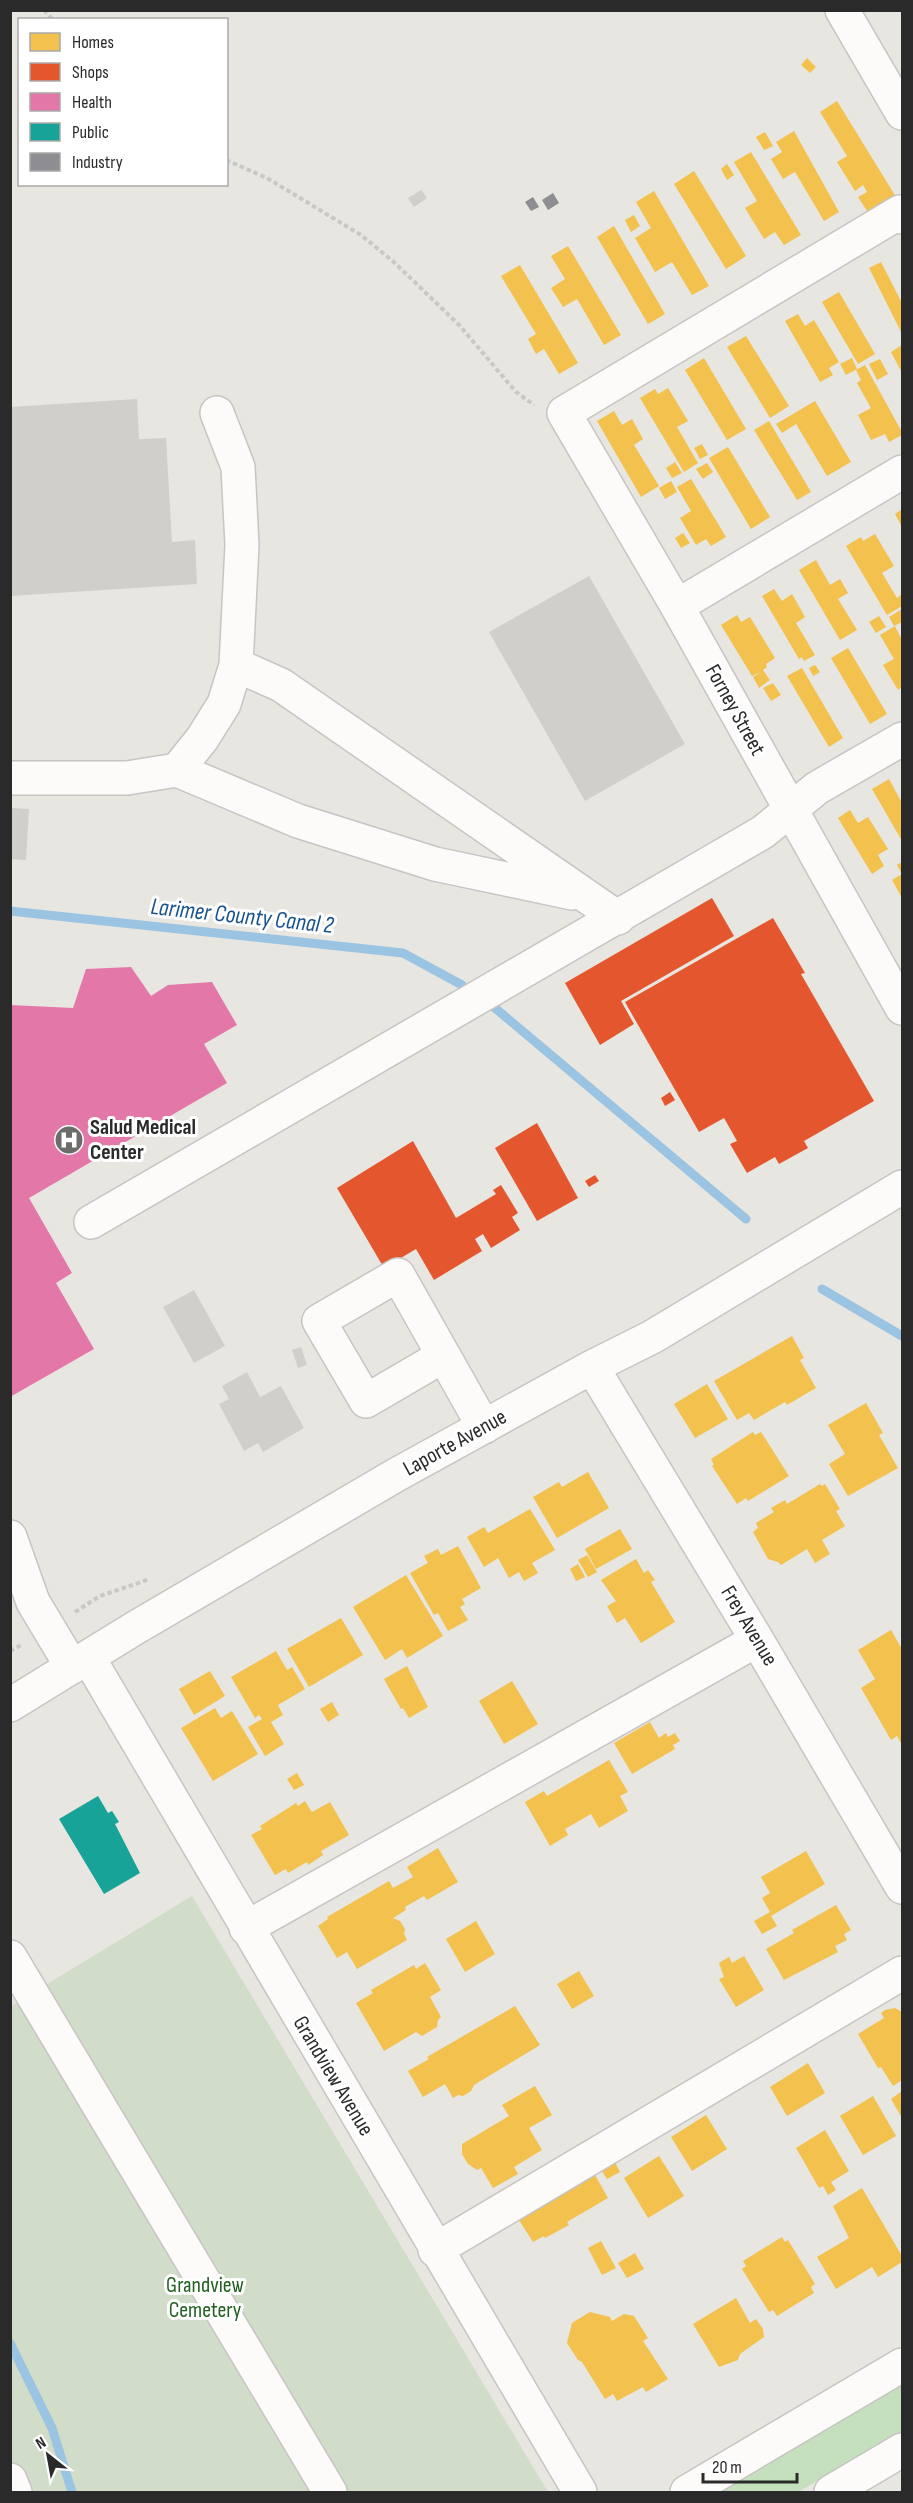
<svg xmlns="http://www.w3.org/2000/svg" width="913" height="2503" font-family="'Sofia Sans Condensed',sans-serif">
<style>
.green{fill:#c5e0bc}
.cemetery{fill:#d1dcc9}
.homes{fill:#f2c14e}
.shops{fill:#e4572e}
.health{fill:#e377a8}
.public{fill:#17a398}
.industry{fill:#8d8d92}
.lines{fill:none;stroke-linecap:round;stroke-linejoin:round}
.stream{stroke:#9ac4e2;stroke-width:9}
.building{fill:#d1cfcb}
.minor-casing{stroke:#c6c5c4;stroke-width:36}
.path{stroke:#c8c8c7;stroke-width:4;stroke-dasharray:4.5 3;stroke-linecap:butt}
.minor{stroke:#fcfbfa;stroke-width:33}
.labels{text-anchor:middle;dominant-baseline:central;stroke-width:6;stroke-linejoin:round;paint-order:stroke}
.street-label{font-size:22px;fill:#2a2a2a;stroke:#fff}
.poi-label{font-size:22px;font-weight:bold;fill:#2a2a2a;stroke:#fff;text-anchor:start}
.park-label{font-size:22px;fill:#236021;stroke:#fff}
.water-label{font-size:24px;font-style:italic;fill:#19538e;stroke:#fff}
</style>
<rect width="100%" height="100%" fill="#e8e6e0"/>
<path class="green" d="M902 2383V2432L798 2492H719Z"/>
<path class="cemetery" d="M192 1896 548 2492H11V2006Z"/>
<path class="homes" d="M807 58 816 67 810 73 801 65Z
M837 101 896 197 869 214 858 197 867 192 863 185 855 191 837 162 847 156 820 112Z
M794 131 839 212 824 221 795 172 783 179 771 159 782 152 776 142Z
M765 132 773 146 764 150 756 137Z
M751 152 801 235 784 245 775 232 764 239 745 208 757 201 734 162Z
M727 164 734 175 727 180 721 169Z
M694 171 746 256 726 269 674 184Z
M654 191 709 286 692 295 672 262 655 272 635 238 651 228 636 202Z
M634 215 640 226 631 232 625 220Z
M614 226 665 314 648 324 597 237Z
M568 246 621 335 604 345 577 299 563 307 551 288 565 279 551 256Z
M881 262 902 303V334L869 268Z
M520 265 578 363 559 374 544 349 536 354 528 339 536 334 501 276Z
M839 292 875 354 858 364 822 302Z
M798 314 805 326 814 320 839 362 829 368 833 375 820 382 785 321Z
M746 336 789 406 770 418 727 347Z
M902 345V373L891 352Z
M704 358 746 429 727 440 685 370Z
M852 358 857 369 846 375 840 364Z
M880 359 888 374 877 380 869 364Z
M865 365 902 432V435L889 442 885 434 871 440 858 415 871 408 857 383 861 380 856 370Z
M668 388 688 421 677 427 698 463 684 472 640 398 655 389 658 394Z
M815 401 851 462 827 476 796 424 782 433 776 424Z
M614 411 622 425 632 419 643 439 634 445 659 486 641 497 597 421Z
M769 421 811 492 797 500 754 430Z
M702 444 708 455 700 459 694 448Z
M728 447 770 517 751 529 709 458Z
M675 462 682 473 672 478 666 468Z
M707 463 713 472 703 479 696 469Z
M691 479 726 537 711 546 706 539 696 545 680 518 691 511 677 487Z
M671 481 677 492 665 499 659 488Z
M902 509V527L895 514Z
M683 533 690 543 681 548 675 538Z
M875 534 894 566 882 573 897 598 902 594V606L887 615 846 546 861 537 863 541Z
M816 560 830 585 840 579 848 593 838 599 857 630 840 640 799 570Z
M774 589 782 601 792 594 805 617 796 623 815 655 804 661 802 657 799 659 762 596Z
M902 609V622L894 626 889 617Z
M737 615 741 622 750 617 775 658 766 664 767 667 763 670 770 680 759 688 753 677 761 672 752 676 721 625Z
M879 616 886 627 876 633 869 622Z
M895 626 902 640V687L898 690 883 665 894 659 880 635Z
M848 648 887 714 870 724 831 658Z
M815 665 820 672 813 676 809 668Z
M802 668 843 738 829 747 787 676Z
M773 683 781 695 771 701 763 688Z
M889 779 902 803V841L872 789Z
M850 810 858 823 868 817 888 849 878 855 884 866 872 874 838 818Z
M902 862V898L892 880 902 874 897 865Z
M792 1336 804 1358 800 1360 816 1388 787 1405 785 1402 754 1420 749 1413 737 1420 714 1381Z
M707 1384 728 1419 695 1438 674 1404Z
M866 1403 883 1433 879 1435 898 1468 848 1496 829 1464 845 1454 828 1425Z
M753 1432 755 1435 761 1432 789 1476 748 1501 746 1498 737 1504 712 1466 714 1465 711 1459Z
M588 1472 609 1508 557 1538 533 1497 559 1482 562 1487Z
M820 1484 822 1486 825 1484 840 1509 836 1511 845 1526 822 1540 830 1554 815 1563 807 1549 781 1565 778 1562 768 1559 753 1532 758 1528 756 1523 774 1512 771 1508 785 1500 787 1504Z
M530 1509 555 1550 532 1563 538 1573 524 1581 519 1572 509 1578 498 1558 484 1567 467 1537 484 1527 488 1533Z
M620 1529 632 1549 596 1569 585 1549Z
M458 1546 481 1588 462 1599 465 1604 460 1607 468 1620 448 1631 438 1613 434 1615 410 1573 428 1563 424 1556 438 1549 441 1555Z
M587 1555 597 1572 588 1577 578 1560Z
M636 1559 644 1573 648 1570 655 1580 651 1582 675 1622 641 1643 625 1618 617 1623 607 1606 616 1601 601 1580Z
M578 1564 585 1577 576 1581 570 1569Z
M406 1575 443 1636 407 1658 402 1649 385 1660 353 1607Z
M341 1618 363 1655 309 1687 287 1649Z
M891 1630 902 1649V1745L897 1736 891 1740 861 1688 875 1679 858 1650Z
M276 1651 287 1670 292 1667 305 1689 278 1705 283 1715 271 1722 284 1744 265 1756 248 1727 262 1719 259 1715 255 1718 231 1677Z
M407 1666 428 1707 409 1718 403 1708 401 1709 384 1679Z
M210 1671 225 1696 194 1715 179 1689Z
M512 1681 538 1724 504 1744 479 1701Z
M332 1702 339 1715 328 1722 320 1709Z
M215 1708 221 1718 232 1711 258 1754 213 1781 181 1728Z
M650 1722 659 1738 666 1733 668 1737 675 1733 680 1741 673 1745 675 1749 632 1774 614 1743Z
M609 1760 628 1792 620 1796 628 1811 599 1828 591 1814 565 1829 568 1835 550 1846 525 1802 544 1791 547 1796Z
M297 1773 304 1785 294 1790 287 1779Z
M305 1801 312 1812 330 1802 349 1835 321 1851 323 1855 308 1865 307 1862 288 1873 286 1869 275 1875 251 1835 262 1829 260 1826 296 1803 298 1806Z
M438 1848 458 1882 427 1900 424 1896 405 1907 406 1910 393 1918 400 1921 405 1929 404 1934 407 1940 357 1969 347 1952 337 1958 318 1926 328 1919 327 1917 389 1881 393 1888 413 1877 407 1867Z
M806 1851 825 1884 771 1916 777 1926 762 1934 754 1921 770 1912 762 1898 770 1893 761 1877Z
M836 1905 851 1930 844 1934 847 1940 835 1946 838 1952 784 1980 766 1949 794 1933 792 1930Z
M476 1921 495 1954 465 1972 446 1939Z
M744 1956 764 1990 736 2007 719 1979 724 1977 719 1963 729 1957 732 1963Z
M425 1963 441 1990 430 1997 441 2017 438 2020 437 2027 422 2036 416 2032 384 2051 356 2003 373 1993 371 1990 414 1965 416 1969Z
M579 1971 594 1996 572 2009 557 1984Z
M515 2006 540 2045 474 2085 471 2091 463 2096 458 2095 453 2098 445 2084 423 2097 408 2071 429 2059 427 2057Z
M895 2008 902 2012V2080L893 2086 881 2067 878 2068 858 2034 884 2018 881 2013 885 2010Z
M808 2063 825 2093 787 2116 770 2087Z
M535 2086 552 2115 529 2128 542 2150 514 2167 518 2174 493 2188 481 2168 477 2170 468 2164 462 2154V2144L509 2116 502 2105Z
M902 2091V2118L891 2099Z
M873 2096 896 2136 863 2155 840 2116Z
M706 2115 727 2149 692 2171 671 2137Z
M825 2130 849 2171 831 2182 836 2190 828 2195 823 2186 819 2188 796 2148Z
M659 2156 684 2196 648 2218 624 2178Z
M614 2160 620 2172 607 2179 600 2168Z
M595 2175 608 2198 567 2222 569 2225 545 2238 544 2236 533 2242 519 2220 552 2197 554 2199Z
M862 2188 902 2256V2262L878 2277 872 2267 836 2289 817 2257 849 2238 833 2206Z
M782 2237 785 2242 788 2240 815 2284 811 2287 814 2293 777 2316 773 2310 769 2312 742 2269 746 2266 743 2261Z
M601 2241 616 2268 602 2275 588 2248Z
M635 2253 644 2269 627 2278 618 2263Z
M736 2298 750 2323 756 2319 763 2329 764 2337 740 2354 738 2360 719 2367 693 2324Z
M590 2312 610 2317 612 2321 624 2314 634 2316 648 2338 643 2341 668 2379 646 2392 643 2387 617 2401 613 2394 605 2399 582 2362 578 2360 567 2343 572 2323Z"/>
<path class="shops" d="M712 898 734 936 621 1001 634 1024 600 1045 565 983Z
M773 918 805 973 801 974 874 1101 804 1141 808 1148 779 1164 775 1157 747 1173 730 1144 737 1141 724 1118 699 1132 625 1002Z
M670 1092 675 1100 665 1106 661 1098Z
M537 1123 578 1198 537 1221 495 1148Z
M413 1141 456 1218 496 1194 493 1190 501 1185 518 1213 512 1217 520 1230 491 1248 483 1234 475 1239 482 1251 434 1280 416 1249 384 1268 337 1188Z
M595 1175 599 1181 589 1187 585 1181Z"/>
<path class="health" d="M131 967 151 996 168 985 212 982 237 1025 204 1044 227 1083 29 1198 72 1273 56 1283 94 1349 10 1397V1005L73 1008 86 969Z"/>
<path class="public" d="M98 1796 108 1813 112 1811 119 1822 115 1824 140 1873 104 1894 59 1819Z"/>
<path class="industry" d="M553 193 559 203 548 210 542 200Z
M533 197 539 207 531 211 525 202Z"/>
<g class="lines">
<path class="stream" d="M10 911 403 953 462 985
M495 1008 746 1219
M822 1289 902 1336
M10 2343 52 2428 72 2492"/>
</g>
<path class="building" d="M421 190 427 198 414 207 408 198Z
M137 399 139 439 166 438 172 542 195 540 197 584 10 596V407Z
M589 576 685 744 585 801 489 632Z
M10 808 29 809 26 860 10 859Z
M194 1290 225 1346 194 1363 163 1307Z
M301 1347 307 1365 298 1368 292 1350Z
M247 1372 260 1397 281 1386 304 1428 263 1452 258 1443 244 1451 219 1404 229 1399 222 1386Z"/>
<g class="lines">
<g class="minor-casing">
<path id="minor" d="M842 10 902 113
M902 217 900 212 564 413 677 606 902 1008
M677 606 902 472
M236 665 281 685 618 918
M177 770 298 821 435 864 572 893
M10 778H127L177 770 202 739 224 704 236 665 242 545 238 467 217 413
M91 1222 763 832 817 788 902 739
M443 1356 366 1401 319 1321 398 1275 484 1427
M592 1367 757 1640 902 1887
M10 1537 33 1602 72 1667
M88 1657 580 2492
M10 1705 135 1628 396 1475 592 1367 652 1337 902 1187
M246 1928 757 1640
M10 1957 330 2492
M435 2250 902 1973
M10 2480 15 2492
M687 2492 902 2365
M831 2492 902 2450"/>
</g>
<path class="path" d="M44 10 53 20
M226 160 267 178 361 235 395 263 460 326 516 392 534 405
M75 1612 100 1596 150 1579
M10 1651 23 1644"/>
<use href="#minor" class="minor"/>
</g>
<defs>
<g id="hospital-disc" transform="scale(1.5)"><circle r="9.5" fill="#6c6c6a" stroke="#fff"/><path d="M-5-5h3v3.5h4V-5h3V5h-3V1.5h-4V5h-3Z" fill="#fff"/></g>
</defs>
<g fill-rule="evenodd">
<use href="#hospital-disc" x="69" y="1140"/>
</g>
<g class="labels">
<g class="street-label">
<text transform="translate(735 710) rotate(61)">Forney Street</text>
<text transform="translate(455 1443) rotate(-29)">Laporte Avenue</text>
<text transform="translate(749 1626) rotate(59)">Frey Avenue</text>
<text transform="translate(333 2076) rotate(59)">Grandview Avenue</text>
</g>
<g class="poi-label">
<text x="90" y="1127">Salud Medical<tspan x="90" dy="25">Center</tspan></text>
</g>
<g class="park-label">
<text x="205" y="2285">Grandview<tspan x="205" dy="25">Cemetery</tspan></text>
</g>
<g class="water-label">
<text transform="translate(242 916) rotate(6)">Larimer County Canal 2</text>
</g>
</g>
<rect width="913" height="2503" fill="none" stroke="#2a2a2a" stroke-width="24"/>
<rect x="18" y="18" width="210" height="168" fill="#ffffff" stroke="#aaaaaa" stroke-width="1.5"/>
<rect x="30" y="33" width="30" height="18" fill="#f2c14e" stroke="#aaaaaa" stroke-width="1.5"/>
<text x="72" y="48" font-size="18" fill="#2a2a2a">Homes</text>
<rect x="30" y="63" width="30" height="18" fill="#e4572e" stroke="#aaaaaa" stroke-width="1.5"/>
<text x="72" y="78" font-size="18" fill="#2a2a2a">Shops</text>
<rect x="30" y="93" width="30" height="18" fill="#e377a8" stroke="#aaaaaa" stroke-width="1.5"/>
<text x="72" y="108" font-size="18" fill="#2a2a2a">Health</text>
<rect x="30" y="123" width="30" height="18" fill="#17a398" stroke="#aaaaaa" stroke-width="1.5"/>
<text x="72" y="138" font-size="18" fill="#2a2a2a">Public</text>
<rect x="30" y="153" width="30" height="18" fill="#8d8d92" stroke="#aaaaaa" stroke-width="1.5"/>
<text x="72" y="168" font-size="18" fill="#2a2a2a">Industry</text>
<g transform="translate(48 2455) rotate(329)" stroke="#ffffff" stroke-width="4.5" paint-order="stroke">
<path d="M0-4.5L10 22L0 15L-10 22Z" fill="#2a2a2a"/>
<text y="-9" font-size="16" font-weight="bold" text-anchor="middle" fill="#2a2a2a">N</text>
</g>
<path d="M703 2473v9h94v-9" fill="none" stroke="#2a2a2a" stroke-width="3"/>
<text x="712" y="2473" font-size="18" fill="#2a2a2a" stroke="#ffffff" stroke-width="4.5" paint-order="stroke">20 m</text>
</svg>
